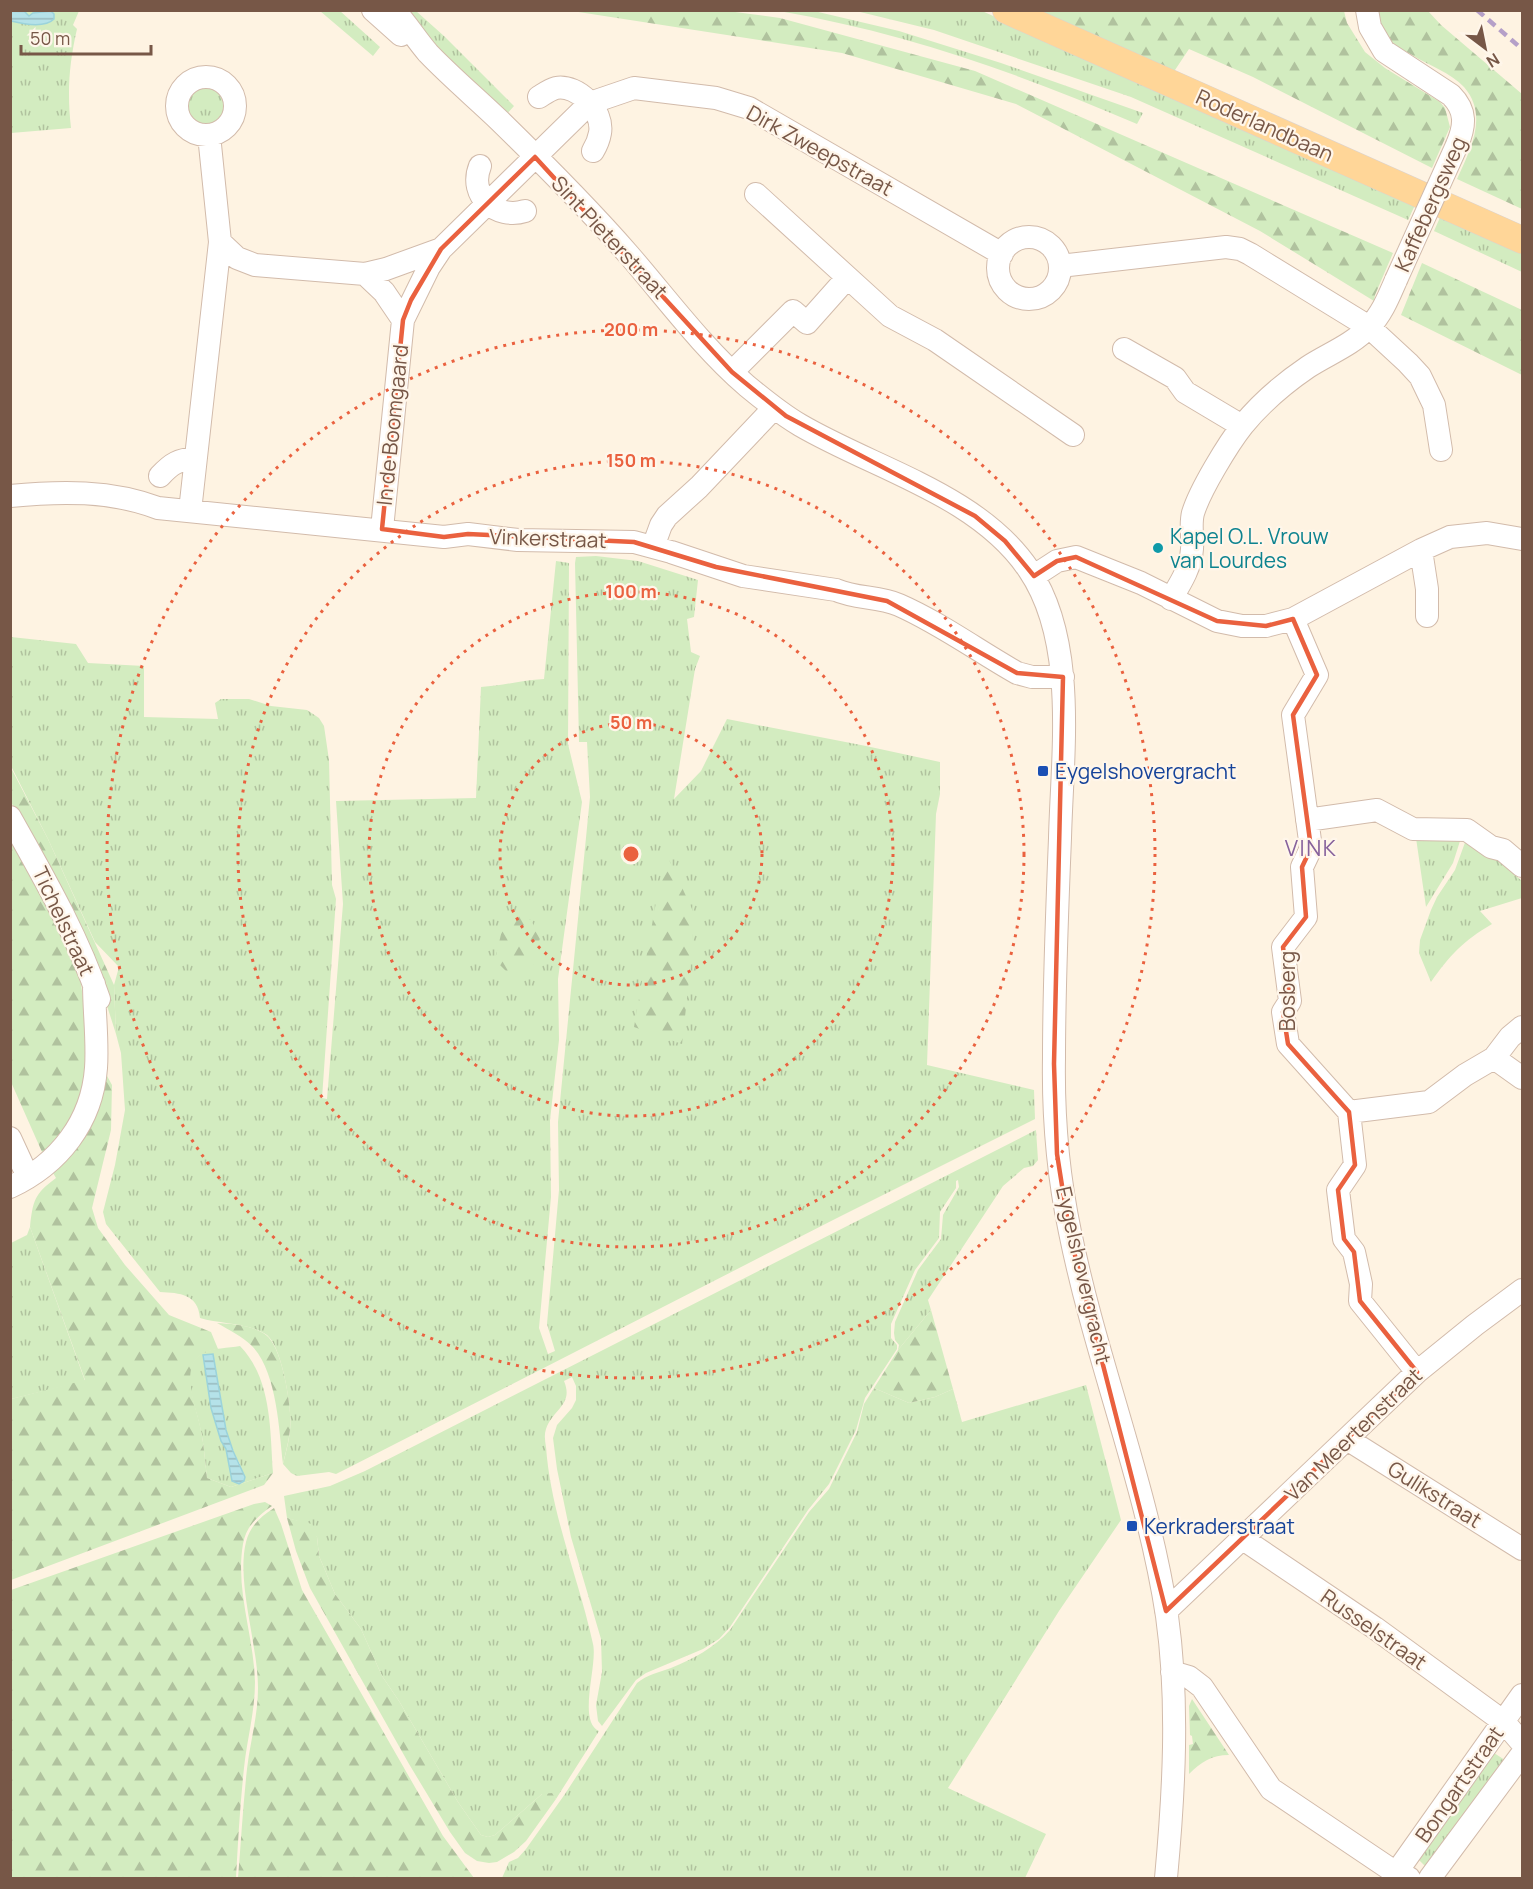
<svg xmlns="http://www.w3.org/2000/svg" width="1533" height="1889" font-family="Manrope,sans-serif">
<style>
.grass{fill:url(#grass-tufts);fill-rule:evenodd}
.forest{fill:url(#forest-firs)}
.water{fill:url(#water-rules);stroke:#9bd3db;stroke-width:1.5}
.lines{fill:none;stroke-linecap:round;stroke-linejoin:round}
.minor-casing{stroke:#d2bbab;stroke-width:24}
.major-casing{stroke:#dcd3cf;stroke-width:28}
.minor{stroke:#fff;stroke-width:22}
.major{stroke:#ffd698;stroke-width:27}
.rail{stroke:#b5a0c8;stroke-width:4.5;stroke-dasharray:9 6;stroke-linecap:butt}
.minor-bridge-casing{stroke:#d2bbab;stroke-width:24;stroke-linecap:butt}
.minor-bridge{stroke:#fff;stroke-width:22}
.marked{fill:none;stroke:#ea613f;stroke-width:4.5;stroke-linejoin:round}
.ring{fill:none;stroke:#ea613f;stroke-width:3;stroke-dasharray:3 6}
.culture-dot{fill:#0f9aa8;stroke:#fff6ea;stroke-width:2}
.transit-dot{fill:#1a4fb4;stroke:#fff6ea;stroke-width:2}
.labels{text-anchor:middle;dominant-baseline:central;stroke-width:4.5;stroke-linejoin:round;paint-order:stroke}
.street-label{font-size:21px;fill:#775747;stroke:#fff6ea}
.culture-label{font-size:21px;fill:#0d838f;stroke:#fff6ea;text-anchor:start}
.transit-label{font-size:21px;fill:#164399;stroke:#fff6ea;text-anchor:start}
.neighbourhood-label{font-size:22px;letter-spacing:1.5px;fill:#87629c;stroke:#fff6ea}
.centre{fill:#ea613f;stroke:#fff6ea;stroke-width:3}
.ring-label{font-size:18px;text-anchor:middle;font-weight:bold;fill:#ea613f;stroke:#fff6ea;stroke-width:4.5;stroke-linejoin:round;paint-order:stroke}
</style>
<defs>
<pattern id="grass-tufts" width="24" height="20" patternUnits="userSpaceOnUse" patternTransform="scale(1.5)"><rect width="24" height="20" fill="#d3ecc0"/><path d="M3 7l-1-3M5 7V3M7 7l1-3M15 17l-1-3M17 17v-4M19 17l1-3" fill="none" stroke="#b0c29e"/></pattern>
<pattern id="forest-firs" width="22" height="20" patternUnits="userSpaceOnUse" patternTransform="scale(1.5)"><rect width="22" height="20" fill="#d3ecc0"/><path d="M5 1l3.5 6h-7zM16 11l3.5 6h-7z" fill="#b0c29e"/></pattern>
<pattern id="water-rules" width="6" height="5" patternUnits="userSpaceOnUse" patternTransform="scale(1.5)"><rect width="6" height="5" fill="#b5e2e9"/><path d="M0 2.5h6" fill="none" stroke="#98babf"/></pattern>
</defs>
<rect width="100%" height="100%" fill="#fef3e2"/>
<path class="grass" d="M11 11H79L73 25 77 29C69 64 67 92 71 128L11 133Z
M320 11H340L380 47 373 56Z
M399 11H416L444 36 514 106 505 116Z
M779 11H814L899 31 1001 63 1143 113 1137 124C1018 73 906 33 779 11Z
M856 11H982L1416 203 1408 220 1131 97 934 30Z
M186 106a20 20 0 1 1 40 0a20 20 0 1 1-40 0Z
M1442 213 1522 251V272L1434 231Z
M596 556 638 561 698 580 694 617 687 619 691 652 700 656 695 669 674 799 701 771 727 719 866 746 940 762V794L936 814 927 1065 1034 1090 1035 1119 839 1217 348 1468 336 1474 329 1472 297 1476 291 1473 283 1464C287 1448 292 1431 290 1414 289 1395 281 1347 267 1335 250 1323 220 1324 200 1318 198 1294 180 1293 160 1292L106 1224 103 1212 115 1165 125 1110 121 1053 116 1034 114 985 119 967 95 942 48 839 11 766V637L76 644 88 663 144 666V717L218 719 215 703 221 699H249L271 706 307 710 319 718 324 726 329 760 332 885 336 899 322 1098 327 1099 343 904 336 801 476 798 481 687C502 686 522 680 544 679L556 561 569 563 568 744 582 802 558 979 559 1040 550 1120 551 1197 539 1328 548 1354 555 1351 547 1324 559 1190 558 1122 590 797 587 742H579L575 563 576 557Z
M1467 837 1519 870 1516 876 1522 881V898L1480 911 1492 924C1463 941 1450 955 1431 982L1419 953 1420 940 1431 910 1437 897 1455 870Z
M1416 838 1460 841 1453 863 1426 907Z
M1036 1130 1038 1160 1033 1166 1024 1168 1003 1186 928 1300 931 1310 898 1350 899 1345 895 1340 894 1333 895 1322 918 1270 941 1239 943 1215 959 1187 958 1180 956 1181V1188L940 1212 939 1238 915 1270 891 1324V1338L897 1345V1349L865 1398 856 1430 829 1484 808 1510 730 1627 719 1639 703 1649 646 1673 636 1680 602 1726 598 1721 596 1705 602 1672 601 1639 571 1537 557 1469 553 1438 557 1425 572 1408 576 1400V1386L572 1377 564 1381C574 1405 553 1409 546 1429 544 1435 545 1441 546 1447 551 1515 579 1579 593 1644 598 1665 577 1721 599 1731L556 1799 552 1794H542L495 1835 488 1837 481 1835 458 1802 399 1701 382 1676 361 1629 335 1594 319 1556 317 1537 301 1522 287 1518 284 1496 330 1486 365 1471Z
M30 1227 85 1381 11 1399V1243L27 1235Z
M240 1346C272 1379 270 1430 273 1473L231 1487 207 1478C205 1461 204 1443 200 1427 196 1405 177 1367 203 1353 212 1348 229 1348 240 1346ZM203 1355 215 1364C217 1397 223 1434 240 1464L232 1481 226 1449 211 1408Z
M1086 1385 1121 1520 1059 1611 948 1788 1046 1834 1025 1878H502L509 1862 518 1858 526 1849 565 1794 637 1683C647 1675 659 1672 671 1668 693 1659 714 1648 730 1630L809 1512 829 1489 857 1432 864 1404 874 1388 909 1403 935 1397 953 1389 962 1422Z
M1494 1753 1508 1762 1428 1869 1419 1860Z"/>
<path class="forest" d="M720 10 780 18 975 71 1393 253 1375 295 1374 301 1260 231 1016 104 842 53 572 11Z
M1032 11H1344L1347 23 1365 52 1385 68 1440 102 1445 108 1450 127 1432 168 1253 77 1189 49 1173 73Z
M1375 11H1428L1441 25 1522 94V209L1457 179C1470 150 1489 116 1464 87 1451 73 1428 65 1412 55 1402 49 1389 44 1383 33 1380 26 1378 18 1375 11Z
M1422 263 1522 310V375L1401 315Z
M10 766 48 839 114 985 116 1034 101 987 75 924 11 802Z
M10 832 79 969 89 1043 112 1085 111 1130 92 1208 98 1228 125 1265 169 1315 211 1332 218 1349C174 1355 194 1398 200 1426 204 1443 205 1461 207 1478L231 1487 273 1473 264 1485 11 1580V1399L85 1380 30 1227C33 1201 34 1194 56 1178L46 1161 11 1082Z
M665 851 692 909 693 944 682 1044 634 1027Z
M515 912 531 920 540 938 533 965 521 974 507 972 495 960 505 917Z
M931 1310 953 1389 935 1397 909 1403 874 1388 898 1350Z
M217 1323C233 1324 252 1325 266 1335 281 1346 289 1395 290 1413 292 1430 287 1447 283 1464 279 1429 277 1372 252 1346 242 1336 229 1330 217 1323Z
M265 1502 272 1506C258 1516 246 1526 243 1544 235 1590 254 1636 255 1682 255 1712 247 1739 244 1768 240 1805 238 1842 236 1878H11V1590L254 1504Z
M274 1508 281 1524 302 1590 443 1836 474 1878H238C241 1842 243 1805 247 1769 250 1742 258 1716 258 1688 258 1644 236 1583 246 1542 250 1526 260 1517 274 1508Z
M287 1518 312 1524 317 1537 319 1556 335 1594 361 1629 382 1676 399 1701 458 1802 481 1835 488 1837 495 1835 542 1794 552 1793 556 1799 526 1841 514 1852 497 1862 489 1863 477 1861 465 1853 450 1832 409 1764 310 1588 296 1551Z
M1192 1699 1229 1755C1212 1755 1201 1762 1189 1774V1745L1193 1744 1192 1736 1190 1735 1189 1706Z"/>
<path class="water" d="M11 10 27 11 25 12 29 16 33 13 51 11 54 14V19C45 28 23 24 11 21Z
M213 1354 226 1430 233 1451 245 1477 244 1481 239 1484 232 1481 226 1449 221 1441 211 1408 203 1355Z"/>
<g class="lines">
<g class="minor-casing">
<path id="minor" d="M373 10 401 35
M394 10C407 24 416 39 428 53 451 77 476 98 500 121 544 164 589 209 629 255 667 299 703 348 747 386 764 400 781 414 800 425 875 469 979 495 1029 570 1078 642 1062 755 1060 838 1057 911 1054 984 1054 1058 1053 1116 1058 1175 1070 1232 1096 1361 1147 1485 1167 1616 1179 1702 1174 1792 1166 1878
M1367 10 1370 27 1384 51 1451 95C1467 111 1465 126 1457 145
M177 106a29 29 0 1 1 58 0a29 29 0 1 1-58 0Z
M539 97C544 94 549 90 556 88 578 84 604 111 600 133 599 139 596 146 593 151
M480 166C468 196 497 220 525 211
M756 194 890 316 935 340 1073 435
M998 268a31 31 0 1 1 62 0a31 31 0 1 1-62 0Z
M220 242 237 258 255 265 365 274
M441 249 590 103 634 88 716 98 749 108 1002 254
M1060 266 1226 247 1240 249 1250 254 1369 327 1408 363 1420 376 1434 405 1441 450
M1124 349 1175 378 1185 392 1242 426
M732 372 793 311 807 323 847 278
M160 476C172 463 178 460 196 458
M10 496C60 491 111 490 158 508L444 537 468 534 518 540 634 542 671 552 743 576 836 590C856 599 879 596 899 605 940 623 978 651 1017 673L1032 677H1063
M190 511 220 242 209 135
M382 529 403 320 429 267 441 249 386 269 365 274 384 292 403 320
M653 547 661 525 667 516 699 487 774 408
M1421 550 1427 589V616
M1034 576 1057 561 1076 557 1141 583 1217 621 1242 626H1266L1293 619 1421 550 1450 537 1487 533 1522 539
M1171 599C1180 584 1191 567 1192 549 1193 537 1190 524 1193 513 1200 490 1228 444 1243 425 1262 402 1283 384 1308 367 1328 354 1352 345 1369 327 1382 314 1389 296 1396 280
M1293 619 1317 675 1293 715 1311 848 1302 867 1306 917 1283 947 1290 1001 1283 1012 1288 1044 1349 1112 1355 1165 1338 1190 1344 1239 1354 1252 1361 1284 1360 1301 1417 1372
M10 817C43 876 77 934 99 999
M1307 820 1377 810 1413 829 1467 830 1491 847 1503 850 1522 866
M1494 1058 1522 1078
M1349 1112 1429 1102 1465 1075 1494 1058 1510 1037 1522 1027
M10 1138 28 1177
M10 1187C59 1164 92 1122 96 1068 98 1041 94 1012 94 984
M1347 1439 1522 1549
M1243 1539 1375 1628 1504 1722 1522 1743
M1166 1611 1417 1372 1475 1325 1522 1290
M1172 1672 1189 1677 1202 1687 1271 1789 1396 1873 1409 1878
M1396 1873 1522 1695
M1430 1878 1522 1754"/>
</g>
<g class="major-casing">
<path id="major" d="M1006 10 1522 240"/>
</g>
<use href="#minor" class="minor"/>
<use href="#major" class="major"/>
<path class="rail" d="M1477 10 1522 49"/>
<g class="minor-bridge-casing">
<path id="minor-bridge" d="M1396 280 1457 145"/>
</g>
<use href="#minor-bridge" class="minor-bridge"/>
</g>
<path class="marked" d="M535 157 732 372 786 416 975 516 1005 541 1034 576 1057 561 1076 557 1217 621 1266 626 1293 619 1317 675 1293 715 1311 848 1302 867 1306 917 1283 947 1290 1001 1283 1012 1288 1044 1349 1112 1355 1165 1338 1190 1344 1239 1354 1252 1360 1301 1417 1372 1166 1611 1070 1236 1057 1154 1054 1064 1063 677 1017 673 887 601 716 567 634 542 468 534 444 537 382 529 403 320 411 300 441 249Z"/>
<g class="ring">
<circle cx="631" cy="854" r="131"/>
<circle cx="631" cy="854" r="262"/>
<circle cx="631" cy="854" r="393"/>
<circle cx="631" cy="854" r="524"/>
</g>
<circle class="culture-dot" cx="1158" cy="548" r="6"/>
<g class="transit-dot">
<rect x="1037" y="765" width="12" height="12" rx="3"/>
<rect x="1126" y="1520" width="12" height="12" rx="3"/>
</g>
<g class="labels">
<g class="street-label">
<text transform="translate(1265 125) rotate(24)">Roderlandbaan</text>
<text transform="translate(820 150) rotate(29)">Dirk Zweepstraat</text>
<text transform="translate(1430 204) rotate(-66)">Kaffebergsweg</text>
<text transform="translate(610 237) rotate(47)">Sint Pieterstraat</text>
<text transform="translate(392 425) rotate(-84)">In de Boomgaard</text>
<text transform="translate(548 538) rotate(2)">Vinkerstraat</text>
<text transform="translate(64 921) rotate(65)">Tichelstraat</text>
<text transform="translate(1287 991) rotate(-90)">Bosberg</text>
<text transform="translate(1084 1275) rotate(77)">Eygelshovergracht</text>
<text transform="translate(1353 1434) rotate(-44)">Van Meertenstraat</text>
<text transform="translate(1435 1494) rotate(32)">Gulikstraat</text>
<text transform="translate(1374 1629) rotate(35)">Russelstraat</text>
<text transform="translate(1459 1784) rotate(-55)">Bongartstraat</text>
</g>
<g class="culture-label">
<text x="1170" y="536">Kapel O.L. Vrouw<tspan x="1170" dy="24">van Lourdes</tspan></text>
</g>
<g class="transit-label">
<text x="1055" y="771">Eygelshovergracht</text>
<text x="1144" y="1526">Kerkraderstraat</text>
</g>
<g class="neighbourhood-label">
<text x="1311" y="848">VINK</text>
</g>
</g>
<circle cx="631" cy="854" r="9" class="centre"/>
<g class="ring-label">
<text x="631" y="336">200 m</text>
<text x="631" y="467">150 m</text>
<text x="631" y="598">100 m</text>
<text x="631" y="729">50 m</text>
</g>
<rect width="1533" height="1889" fill="none" stroke="#775747" stroke-width="24"/>
<g transform="translate(1485 48) rotate(148)" stroke="#fff6ea" stroke-width="4.5" paint-order="stroke">
<path d="M0-4.5L10 22L0 15L-10 22Z" fill="#775747"/>
<text y="-9" font-size="16" font-weight="bold" text-anchor="middle" fill="#775747">N</text>
</g>
<path d="M21 45v9h130v-9" fill="none" stroke="#775747" stroke-width="3"/>
<text x="30" y="45" font-size="18" fill="#775747" stroke="#fff6ea" stroke-width="4.5" paint-order="stroke">50 m</text>
</svg>
